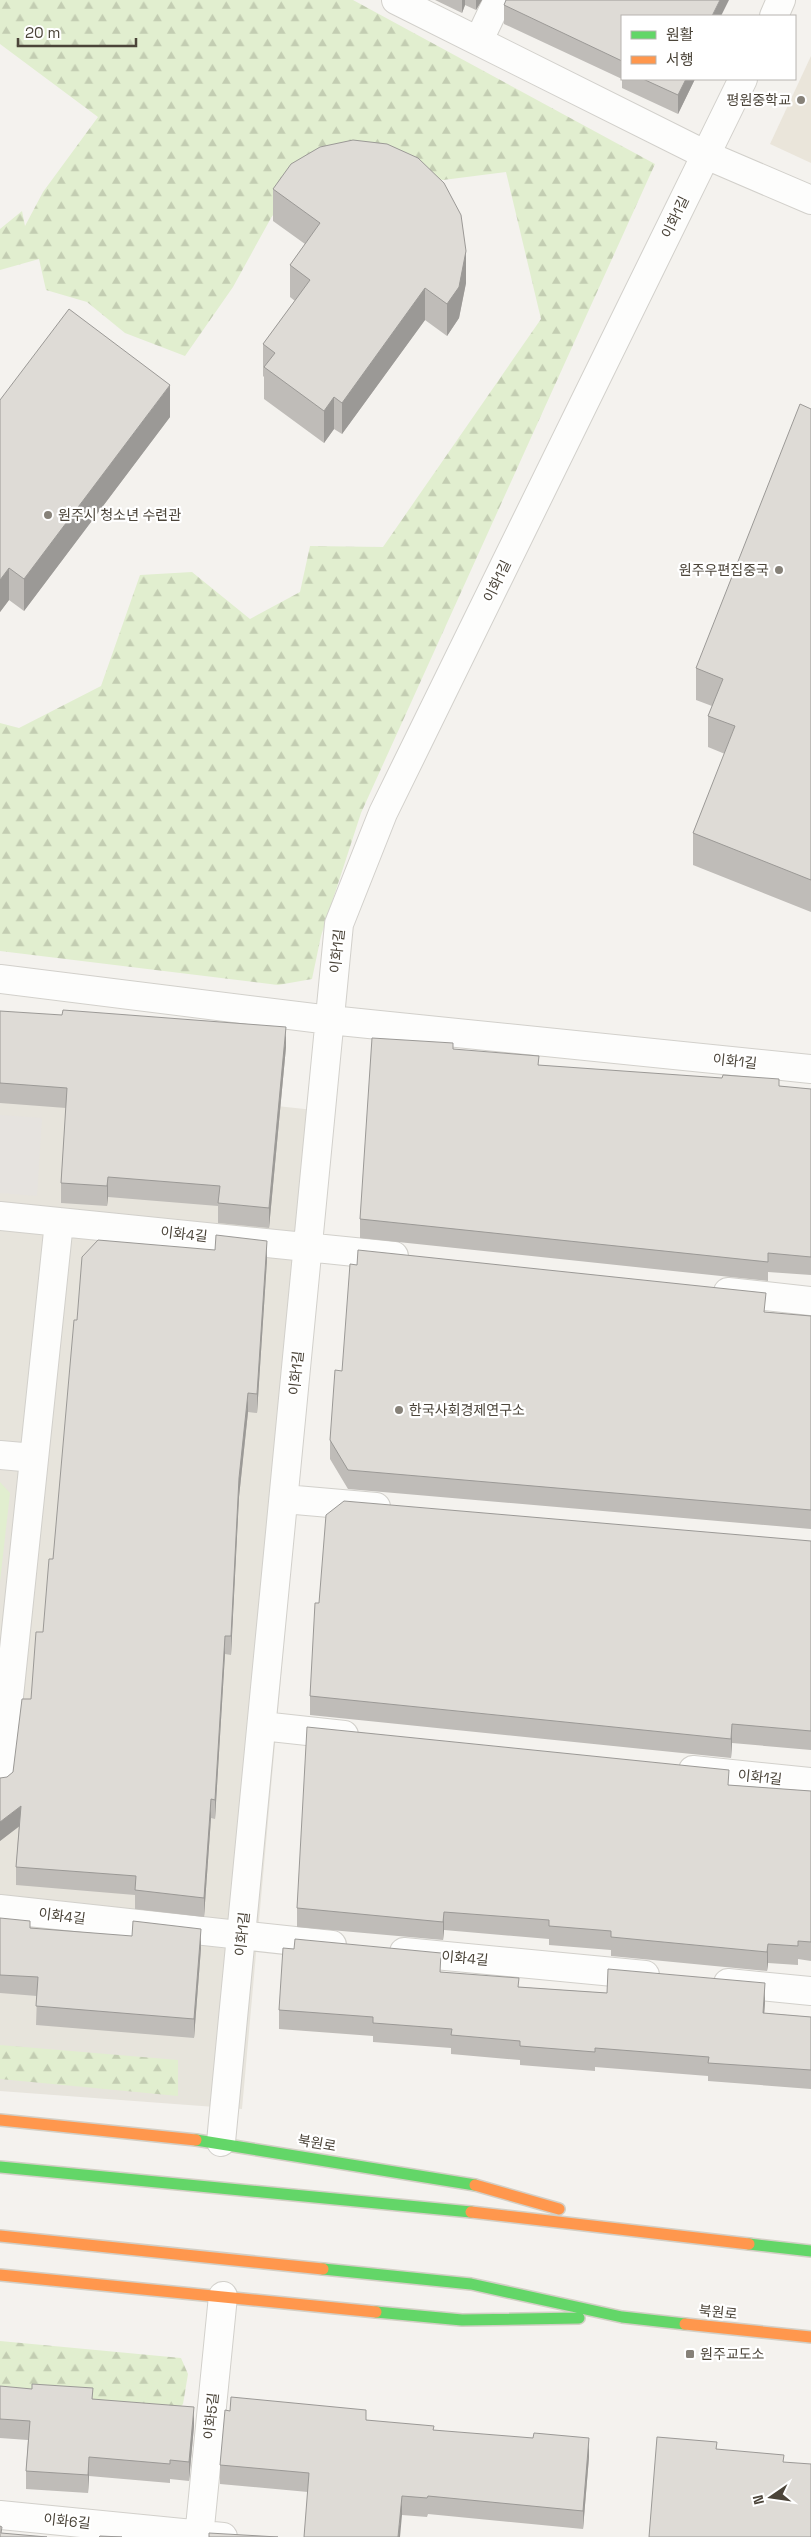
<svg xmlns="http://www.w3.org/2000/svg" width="811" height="2537" font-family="'Space Grotesk','Noto Sans KR',sans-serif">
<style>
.residential{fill:#e7e4dc}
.education{fill:#eae5da}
.forest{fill:url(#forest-firs)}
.park{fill:#e1eecf}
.parking{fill:#e6e3df}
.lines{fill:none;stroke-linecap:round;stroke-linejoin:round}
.street-casing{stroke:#d2d0cb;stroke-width:30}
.fast-casing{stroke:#d3cfc5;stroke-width:14}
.slow-casing{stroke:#d3cfc5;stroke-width:14}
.street{stroke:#fdfdfc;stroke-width:28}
.fast{stroke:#63d668;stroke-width:11}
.slow{stroke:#ff974d;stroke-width:11}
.wall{fill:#bfbcb8}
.shaded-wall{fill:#9b9996}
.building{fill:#dedbd6;stroke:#9b9996}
.poi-dot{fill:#868178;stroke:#fff;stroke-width:2}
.labels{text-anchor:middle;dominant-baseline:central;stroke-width:4.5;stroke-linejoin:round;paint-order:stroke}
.poi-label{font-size:14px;fill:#4b4439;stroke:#fff;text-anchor:start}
.street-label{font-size:14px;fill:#4b4439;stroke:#fff}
</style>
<defs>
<pattern id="forest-firs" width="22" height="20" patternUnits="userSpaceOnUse" patternTransform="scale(1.25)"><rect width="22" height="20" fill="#e1eecf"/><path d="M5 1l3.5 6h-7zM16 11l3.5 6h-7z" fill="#c3cdb2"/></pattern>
</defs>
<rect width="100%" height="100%" fill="#f4f2ee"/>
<path class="residential" d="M0 1076 332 1112 242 2109 0 2091Z"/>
<path class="education" d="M811 56V163L770 144Z"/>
<path class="forest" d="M0 0H353L655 164 361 813 321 936 312 979 278 985 0 951V723L19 728 101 686 140 575 192 572 250 619 300 592 310 546 383 547 541 319 506 172 443 180 353 158 299 176 271 218 233 287 185 356 125 333 87 302 46 290 39 259 0 270V229L22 211 25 226 43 192 98 117 0 44Z
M0 2045 178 2060V2096L0 2079Z
M0 2341 181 2358 188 2374 183 2404 177 2410 0 2392Z"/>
<path class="park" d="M0 1482 10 1493 0 1582Z"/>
<path class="parking" d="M0 1115 42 1118 37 1196 0 1193Z"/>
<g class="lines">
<g class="street-casing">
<path id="street" d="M396 0 706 155 811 200
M774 16 781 0
M479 40 498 0
M0 979 330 1020 811 1069
M0 1216 394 1256
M728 1292 811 1301
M0 1455 34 1458
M284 1499 376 1507
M262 1726 344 1735
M693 1770 811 1782
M0 1782 59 1222
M0 1909 332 1945
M404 1952 645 1975
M728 1983 811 1991
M221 2142 339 924 383 813 743 79
M0 2515 223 2537
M199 2537 223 2296"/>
</g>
<g class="fast-casing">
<path id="fast" d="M196 2140 475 2185
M0 2167 471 2212
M749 2244 811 2251
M323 2269 471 2284 622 2317 685 2324
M376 2312 462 2320 579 2318"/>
</g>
<g class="slow-casing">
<path id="slow" d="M0 2120 196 2140
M475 2185 559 2209
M471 2212 749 2244
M0 2236 323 2269
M0 2275 376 2312
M685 2324 811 2337"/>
</g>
<use href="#street" class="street"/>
<use href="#fast" class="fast"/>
<use href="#slow" class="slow"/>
</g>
<path class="wall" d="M435 0H482L476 10 465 5 462 13Z
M504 5 622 16V79H695L678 114 622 88V79L504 24Z
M273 189 466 283 459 318 447 336 425 320 342 434 334 429 324 443 264 399V377L263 376V344L295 301 290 297V265L305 244 273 221Z
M0 400 170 417 24 611 9 600 0 612Z
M811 409V912L693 865V833L725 754 708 747V716L712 706 696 700V668Z
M0 1011 286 1047 269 1228 218 1223V1206L108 1197 107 1206 61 1203V1183L66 1108 0 1103Z
M453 1049 539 1065 811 1089V1275L768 1272V1281L360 1238V1219Z
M267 1260 257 1413 248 1412 239 1497 231 1655 225 1654 215 1819 211 1818 204 1917 135 1909V1895L16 1885V1867L19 1826 0 1841 7 1777 13 1772 31 1699 43 1632 53 1559 77 1320Z
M766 1312 811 1316V1529L348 1489 330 1459V1440L342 1371Z
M811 1541V1750L732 1743 731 1758 310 1715V1696L319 1603Z
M729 1785 811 1791V1961L798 1959V1965L768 1963 767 1971 611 1956V1950L549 1945V1939L444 1930 443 1940 297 1927V1908Z
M0 1918 30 1928 201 1948 194 2038 36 2025 37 1996 0 1993Z
M294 1949 441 1972 519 1987 607 1993 765 2002 764 2013 811 2017V2089L708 2081V2076L595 2067V2071L520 2065V2060L451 2054V2048L373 2042V2036L279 2029V2010Z
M0 2386 93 2399 194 2426 189 2481 170 2479V2483L89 2476 88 2493 26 2489V2471L28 2440 0 2438Z
M366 2420 434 2430 589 2457 583 2529 428 2514 427 2517 402 2515 308 2492 220 2484V2465Z"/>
<path class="shaded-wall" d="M462 0H465V5L462 13Z
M476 0H482L476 10Z
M720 0H729L721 16H712Z
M686 79H695L678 114V95Z
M466 251V283L459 318 447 336V304Z
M425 288V320L342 434V403Z
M170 385V417L24 611V579Z
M334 397V429L324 443V411Z
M9 568V600L0 612V580Z
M286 1027V1047L269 1228V1208Z
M108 1177V1197L107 1206V1186Z
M267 1241V1260L257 1413V1394Z
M248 1393V1412L239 1497 231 1655V1636L239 1478Z
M225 1636V1654L215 1819V1800Z
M732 1724V1743L731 1758V1739Z
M211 1799V1818L204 1917V1898Z
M21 1806V1825L0 1841V1822Z
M444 1912V1930L443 1940V1922Z
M201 1929V1948L194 2038V2019Z
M768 1944V1963L767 1971V1952Z
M765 1983V2002L763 2032V2013Z
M194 2407V2426L189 2481V2462Z
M589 2438V2457L583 2529V2511Z
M89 2457V2476L88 2493V2475Z
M402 2496V2515L400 2537H398Z"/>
<path class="building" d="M506 0H720L712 16H622V61L504 5Z
M643 79H686L678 95Z
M353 140 387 144 418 158 444 183 461 215 466 251 459 287 447 304 425 288 342 403 334 397 324 411 264 367 275 353 263 344 310 280 290 265 320 223 273 189 291 164 320 147Z
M69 309 170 385 24 579 9 568 0 580V400Z
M800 404 811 409V880L693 833 735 726 708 716 723 679 696 668Z
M63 1010 286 1027 269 1208 218 1203 220 1186 108 1177 107 1186 61 1183 67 1088 0 1083V1011L62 1015Z
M372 1038 453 1043V1049L539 1056 538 1065 722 1078 723 1075 779 1079V1086L811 1089V1257L768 1253V1262L360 1219Z
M216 1235 267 1241 257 1394 248 1393 239 1478 231 1636H225L215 1800 211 1799 204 1898 135 1890 136 1876 16 1867 21 1806 0 1822V1778L7 1777 13 1772 22 1699H31L36 1632H43L49 1559H53L74 1320H77L82 1257 98 1240 215 1250Z
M358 1250 766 1293 764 1312 811 1316V1510L348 1470 330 1440 335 1370 342 1371 350 1264 357 1265Z
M344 1501 811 1541V1731L732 1724 731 1739 310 1696 315 1603H319L326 1515Z
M307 1727 729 1770 728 1785 811 1791V1942L798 1941V1946L768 1944 767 1952 611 1937V1931L549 1926V1920L444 1912 443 1922 297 1908Z
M0 1918 30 1921V1928L132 1936 133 1921 201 1929 194 2019 36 2006 38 1977 0 1975Z
M295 1939 441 1953 440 1972 519 1978 518 1987 607 1993 608 1969 765 1983 763 2013 811 2017V2070L708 2063 709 2057 595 2048V2052L520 2046V2041L451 2035 452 2029 373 2023V2017L279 2010 283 1948 294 1949Z
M32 2384 93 2388 92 2399 194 2407 189 2462 170 2460V2464L89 2457 88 2475 26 2471 30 2421 0 2419V2386L32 2389Z
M231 2397 366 2410V2420L434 2426 433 2430 533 2438 534 2433 589 2438 583 2511 428 2496 427 2498 402 2496 398 2537H304L309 2473 220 2465 225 2410 230 2411Z
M657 2437 717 2442 716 2449 784 2455 783 2462 811 2464V2537H649Z
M0 2526 2 2527 1 2533 47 2537H0Z
M209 2533 278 2537H209Z
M100 2536 122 2537H99Z"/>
<g class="poi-dot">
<circle cx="801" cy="100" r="5"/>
<circle cx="48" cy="515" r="5"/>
<circle cx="779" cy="570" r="5"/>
<circle cx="399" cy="1410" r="5"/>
<rect x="685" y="2349" width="10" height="10" rx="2.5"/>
</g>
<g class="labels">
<g class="poi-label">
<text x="791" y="100" text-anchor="end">평원중학교</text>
<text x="58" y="515">원주시 청소년 수련관</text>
<text x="769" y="570" text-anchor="end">원주우편집중국</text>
<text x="409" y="1410">한국사회경제연구소</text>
<text x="700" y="2354">원주교도소</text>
</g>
<g class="street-label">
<text transform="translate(675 217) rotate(-64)">이화1길</text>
<text transform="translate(497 581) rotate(-64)">이화1길</text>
<text transform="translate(337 951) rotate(-84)">이화1길</text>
<text transform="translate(735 1061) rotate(6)">이화1길</text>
<text transform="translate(184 1234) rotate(6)">이화4길</text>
<text transform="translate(296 1373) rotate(-84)">이화1길</text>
<text transform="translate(760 1777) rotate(6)">이화1길</text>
<text transform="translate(62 1916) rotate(7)">이화4길</text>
<text transform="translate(242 1934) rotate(-84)">이화1길</text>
<text transform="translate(465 1958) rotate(5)">이화4길</text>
<text transform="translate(317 2143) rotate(10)">북원로</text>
<text transform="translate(718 2312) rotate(6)">북원로</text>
<text transform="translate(211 2416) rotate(-84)">이화5길</text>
<text transform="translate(67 2521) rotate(6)">이화6길</text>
</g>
</g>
<rect x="621" y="15" width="175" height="65" fill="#ffffff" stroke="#b7b4b0"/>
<rect x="631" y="31" width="25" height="8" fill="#63d668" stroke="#b7b4b0"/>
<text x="666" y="40" font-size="15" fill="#4b4439">원활</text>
<rect x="631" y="56" width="25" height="8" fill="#ff974d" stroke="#b7b4b0"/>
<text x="666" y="65" font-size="15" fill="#4b4439">서행</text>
<g transform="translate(771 2497) rotate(257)" stroke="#ffffff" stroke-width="4" paint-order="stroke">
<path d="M0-4L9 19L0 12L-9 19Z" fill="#4b4439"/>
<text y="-8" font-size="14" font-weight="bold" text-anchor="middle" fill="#4b4439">N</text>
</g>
<path d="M18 38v8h118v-8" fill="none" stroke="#4b4439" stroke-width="2.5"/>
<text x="25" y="38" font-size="15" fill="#4b4439" stroke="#ffffff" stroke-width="4" paint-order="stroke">20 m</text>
</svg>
